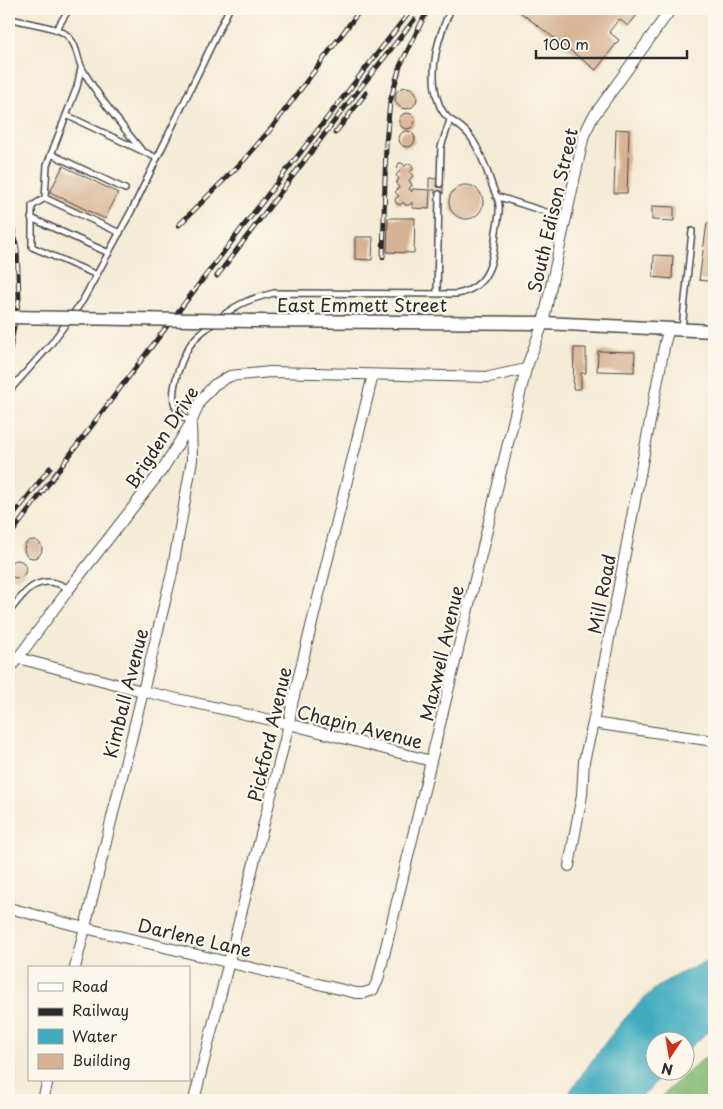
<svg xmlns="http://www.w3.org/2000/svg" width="723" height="1109" font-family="'Playpen Sans',sans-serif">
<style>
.forest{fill:#86bb75;stroke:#587350}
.water{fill:#40abbf;stroke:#366b75}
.building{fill:#d8b294}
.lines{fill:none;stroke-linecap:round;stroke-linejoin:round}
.service-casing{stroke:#494845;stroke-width:8}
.minor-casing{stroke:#494845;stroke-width:12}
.tertiary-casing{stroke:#494845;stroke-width:15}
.service{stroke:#fff;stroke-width:5}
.minor{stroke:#fff;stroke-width:10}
.tertiary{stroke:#fff;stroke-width:12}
.rail-casing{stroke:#2b2b2b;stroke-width:5}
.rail{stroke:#fbf7ec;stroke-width:3;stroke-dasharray:9;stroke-linecap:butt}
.tertiary-bridge-casing{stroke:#494845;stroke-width:15;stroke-linecap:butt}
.tertiary-bridge{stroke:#fff;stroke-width:12}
.labels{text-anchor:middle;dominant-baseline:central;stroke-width:4.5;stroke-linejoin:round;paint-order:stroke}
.street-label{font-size:18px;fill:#2b2b2b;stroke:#fbf7ec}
</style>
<rect width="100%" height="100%" fill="#fbf7ec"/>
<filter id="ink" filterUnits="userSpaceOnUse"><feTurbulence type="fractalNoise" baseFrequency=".02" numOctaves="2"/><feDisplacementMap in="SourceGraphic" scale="10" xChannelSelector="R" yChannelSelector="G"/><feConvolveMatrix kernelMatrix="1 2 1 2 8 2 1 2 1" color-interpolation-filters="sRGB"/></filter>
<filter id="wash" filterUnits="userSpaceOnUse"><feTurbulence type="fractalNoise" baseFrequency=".0096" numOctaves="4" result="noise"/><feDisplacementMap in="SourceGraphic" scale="20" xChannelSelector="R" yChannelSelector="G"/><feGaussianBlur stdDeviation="1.12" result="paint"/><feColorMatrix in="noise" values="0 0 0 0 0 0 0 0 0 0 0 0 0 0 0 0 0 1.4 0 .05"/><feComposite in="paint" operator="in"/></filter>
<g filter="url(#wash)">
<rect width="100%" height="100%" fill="#f5ecd7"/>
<path class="forest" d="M714 1053V1100H657L703 1059Z"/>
<path class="water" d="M714 958V1026L686 1051V1042H656V1072H665L639 1100H564C590 1064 629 1004 666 981 681 972 698 966 714 958Z"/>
<g id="blocks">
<path class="building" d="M516 9H642L628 26 619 19 609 32 619 40 596 70Z
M395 98a11 11 0 1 1 22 0a11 11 0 1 1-22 0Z
M399 121a8 8 0 1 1 16 0a8 8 0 1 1-16 0Z
M616 129 629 130 627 193H614Z
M399 139a8 8 0 1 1 16 0a8 8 0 1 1-16 0Z
M399 163H402L405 166 409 163 412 165 413 169 410 172 413 176 409 180 412 185 409 189 412 192V189L429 190V178L437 179V184H443V194H435V190H430L429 209 412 208V202L409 205H405L403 202 400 205 396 203 395 199 399 196 395 192 399 188 396 183 399 179 396 175 400 171 397 168Z
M63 166 118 193 105 219 50 192Z
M449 202a17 17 0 1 1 34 0a17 17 0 1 1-34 0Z
M652 206 674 207V221L652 220Z
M388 218H415L414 253 387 252Z
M707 223 714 224V282L699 280Z
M355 237H373L372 260 355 259Z
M654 255 673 256 672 279 653 277Z
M574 348H586V373H581V389H573Z
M598 351 635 352 634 372 597 371Z
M24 549a9 9 0 1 1 18 0a9 9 0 1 1-18 0Z
M8 569a9 9 0 1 1 18 0a9 9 0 1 1-18 0Z"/>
</g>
</g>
<g filter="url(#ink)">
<use href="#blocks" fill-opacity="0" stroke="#494845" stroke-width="1"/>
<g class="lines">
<g class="service-casing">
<path id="service" d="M710 9 714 12
M9 18C26 24 48 24 64 33 78 42 76 58 83 70 99 99 122 125 142 151
M56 30 69 9
M81 68 77 87 47 165 45 198 120 233
M66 115 157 158
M51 154 125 189
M440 184 441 147 450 120
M496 196 565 218
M45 198 32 206V247L97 275
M31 218 109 253
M437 294 439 194
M221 317C240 302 251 299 274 293L457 294C490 287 493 261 496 232 497 224 500 214 499 206 499 200 495 193 493 188 487 171 482 154 472 139 461 121 445 124 438 101 428 71 438 36 451 9
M682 329 692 231
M9 391 51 344 83 300 134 206 229 9
M191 423C185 418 178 414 175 406 169 390 183 352 194 340 199 333 208 328 215 322
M9 612C26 590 40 571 69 589"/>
</g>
<g class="minor-casing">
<path id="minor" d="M18 658 142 691 289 724 431 761
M9 670 69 589 162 470 191 423 200 401 214 385 230 376 270 372 489 377 526 369
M593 723 714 741
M569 866 582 795 584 761 593 723 665 342 669 329
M9 908 85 928 356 993H364L373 990 378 980 526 369 543 323 584 135 593 117 671 9
M75 968 172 573 192 460 191 423
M43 1100 48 1080
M194 1100 289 724 292 704 373 375"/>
</g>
<g class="tertiary-casing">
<path id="tertiary" d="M253 321 543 323 714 331"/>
</g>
<use href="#service" class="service"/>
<use href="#minor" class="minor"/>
<use href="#tertiary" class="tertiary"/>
<g class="rail-casing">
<path id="rail" d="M335 133 366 93
M9 210 17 249 19 298 9 355
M179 225 244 160 270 130 361 9
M383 257 386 143 390 102 400 66 428 9
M217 276 342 111 414 20
M9 521 50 468
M9 537C140 359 276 183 412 9"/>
</g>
<use href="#rail" class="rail"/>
<g class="tertiary-bridge-casing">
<path id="tertiary-bridge" d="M9 317 253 321"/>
</g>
<use href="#tertiary-bridge" class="tertiary-bridge"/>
</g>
</g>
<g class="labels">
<g class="street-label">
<text transform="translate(552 210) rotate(-77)">South Edison Street</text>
<text x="362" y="304">East Emmett Street</text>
<text transform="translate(161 437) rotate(-57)">Brigden Drive</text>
<text transform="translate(601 594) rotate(-79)">Mill Road</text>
<text transform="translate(441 653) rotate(-77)">Maxwell Avenue</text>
<text transform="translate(125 693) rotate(-76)">Kimball Avenue</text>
<text transform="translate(360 726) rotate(14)">Chapin Avenue</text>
<text transform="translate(269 734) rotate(-77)">Pickford Avenue</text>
<text transform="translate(195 937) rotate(13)">Darlene Lane</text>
</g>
</g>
<rect width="723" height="1109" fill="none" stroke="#fbf7ec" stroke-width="30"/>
<rect x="28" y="966" width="162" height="115" fill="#fbf7ec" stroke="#a8a59f"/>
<rect x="38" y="983" width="25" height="8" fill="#ffffff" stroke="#a8a59f"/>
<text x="72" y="992" font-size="15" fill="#2b2b2b">Road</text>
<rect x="38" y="1008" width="25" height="8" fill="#2b2b2b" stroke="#a8a59f"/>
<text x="72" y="1016" font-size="15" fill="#2b2b2b">Railway</text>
<rect x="38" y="1029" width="25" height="15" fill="#40abbf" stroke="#a8a59f"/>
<text x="72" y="1042" font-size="15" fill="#2b2b2b">Water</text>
<rect x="38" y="1054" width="25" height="15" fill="#d8b294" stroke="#a8a59f"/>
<text x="72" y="1066" font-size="15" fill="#2b2b2b">Building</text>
<g transform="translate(670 1056) rotate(192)"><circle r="24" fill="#fbf7ec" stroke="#a8a59f"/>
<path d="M0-4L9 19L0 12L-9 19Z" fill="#c8321e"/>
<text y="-8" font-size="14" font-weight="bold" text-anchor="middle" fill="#2b2b2b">N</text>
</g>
<path d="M536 50v8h151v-8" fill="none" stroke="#2b2b2b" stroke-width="2.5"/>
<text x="543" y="50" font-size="15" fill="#2b2b2b" stroke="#fbf7ec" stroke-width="4" paint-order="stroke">100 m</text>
</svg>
